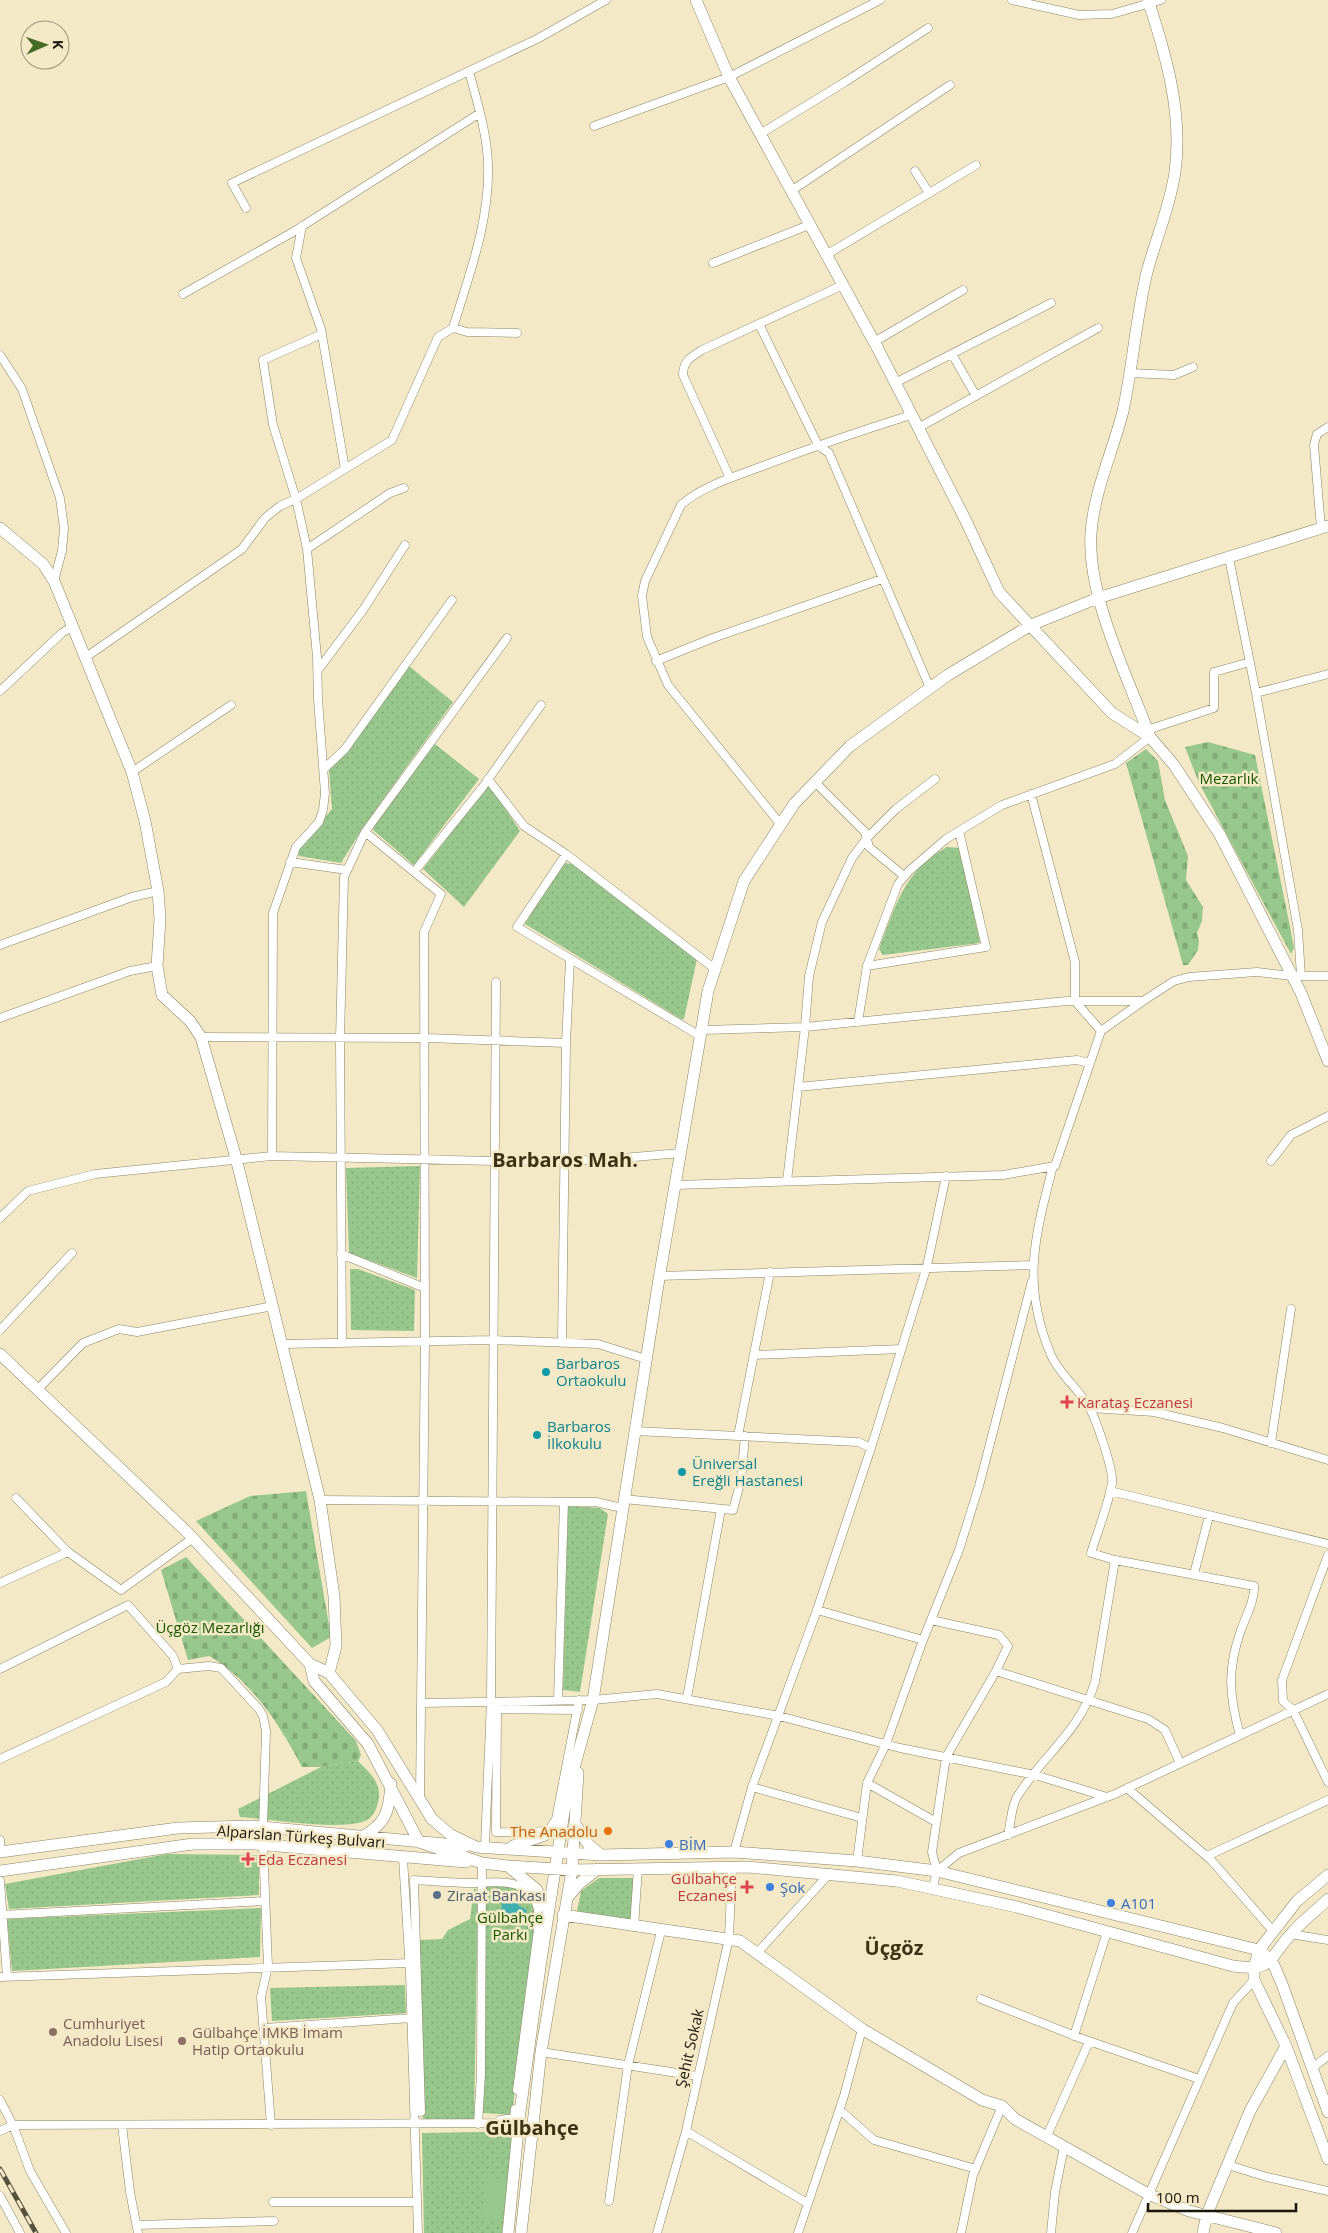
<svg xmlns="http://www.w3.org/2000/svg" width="1328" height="2233" font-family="'Open Sans',sans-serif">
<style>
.green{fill:url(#green-dots)}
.cemetery{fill:url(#cemetery-stones)}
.pitch{fill:#97c78c}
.water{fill:#3fafb0}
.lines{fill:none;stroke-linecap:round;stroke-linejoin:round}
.street-casing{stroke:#8c8363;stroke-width:9}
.secondary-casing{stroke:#8c8363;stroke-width:12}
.street{stroke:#fff;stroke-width:8}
.secondary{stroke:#fff;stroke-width:11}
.rail-casing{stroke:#56513e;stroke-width:5}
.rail{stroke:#f4e9c6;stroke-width:3;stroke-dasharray:9;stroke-linecap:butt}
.culture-dot{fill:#0f9aa8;stroke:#f4e9c6;stroke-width:2}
.health-dot{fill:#e0444e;stroke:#f4e9c6;stroke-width:2}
.food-dot{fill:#e8710a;stroke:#f4e9c6;stroke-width:2}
.shop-dot{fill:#3f7fe0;stroke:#f4e9c6;stroke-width:2}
.service-dot{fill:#5c6f8a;stroke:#f4e9c6;stroke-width:2}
.education-dot{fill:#8d6e63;stroke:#f4e9c6;stroke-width:2}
.labels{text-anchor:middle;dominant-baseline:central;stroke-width:5;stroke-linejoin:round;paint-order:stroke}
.park-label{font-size:15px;fill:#175600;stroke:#f4e9c6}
.culture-label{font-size:15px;fill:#0d838f;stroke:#f4e9c6;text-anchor:start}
.health-label{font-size:15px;fill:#be3a42;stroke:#f4e9c6;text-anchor:start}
.food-label{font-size:15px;fill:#c56008;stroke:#f4e9c6;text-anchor:end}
.street-label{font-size:15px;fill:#1a170a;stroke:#f4e9c6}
.shop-label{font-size:15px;fill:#366cbe;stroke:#f4e9c6;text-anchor:start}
.service-label{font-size:15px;fill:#4e5e75;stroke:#f4e9c6;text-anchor:start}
.education-label{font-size:15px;fill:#785e54;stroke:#f4e9c6;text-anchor:start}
.district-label{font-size:20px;font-weight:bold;fill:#3c3315;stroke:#f4e9c6}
</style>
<defs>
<pattern id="green-dots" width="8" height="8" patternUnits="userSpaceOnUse" patternTransform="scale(1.25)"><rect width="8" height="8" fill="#97c78c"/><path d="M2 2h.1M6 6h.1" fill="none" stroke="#82aa77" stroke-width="1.8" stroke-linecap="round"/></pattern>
<pattern id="cemetery-stones" width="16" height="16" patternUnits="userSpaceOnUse" patternTransform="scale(1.25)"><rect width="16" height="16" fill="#97c78c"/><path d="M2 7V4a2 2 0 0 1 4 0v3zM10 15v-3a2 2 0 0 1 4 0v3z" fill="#82aa77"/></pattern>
</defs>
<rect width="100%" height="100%" fill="#f4e9c6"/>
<path class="green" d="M409 666 453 702 364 826 341 863 299 856 298 850 332 809 329 770 349 750Z
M435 744 479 779 414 865 373 830 379 818Z
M489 784 520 831 464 907 423 869Z
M947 847 960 848 980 943 883 955 879 949C896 905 904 870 947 847Z
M564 863 575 864 697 959 684 1019H681L525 924 551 881Z
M420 1166 417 1278 349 1253 346 1168Z
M350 1269H358L415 1290 414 1331 351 1330Z
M568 1506 600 1508 608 1514 580 1692 563 1690Z
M358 1761C372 1775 384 1785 377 1806 375 1813 370 1820 362 1822 335 1830 271 1819 240 1817L238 1809 321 1767Z
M167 1854 259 1855V1895L9 1909 5 1884Z
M599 1878H634L632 1921 577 1911 581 1891Z
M516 1885 530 1897 536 1912 512 2115 483 2113 486 1886Z
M474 1888 478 1891 474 2119 423 2120 420 1940 442 1939 448 1930 470 1919Z
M261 1908 260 1957 12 1971 7 1919Z
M405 1985 406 2013 272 2021 270 1988Z
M481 2132 514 2134 502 2233H424L422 2133Z"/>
<path class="cemetery" d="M1208 742 1255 755 1289 922 1294 948 1291 954 1199 783 1185 747Z
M1146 749 1158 761 1165 800 1188 856 1186 880 1203 907 1202 921 1197 933 1199 941 1198 950 1188 965H1183L1126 763Z
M306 1491 331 1637 312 1648 196 1521 250 1496Z
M186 1557 356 1741 361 1755 358 1761 321 1767H302C279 1724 252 1681 209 1656L188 1660 161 1570Z"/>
<path class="pitch" d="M487 2177 507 2179 501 2222 481 2219Z"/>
<path class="water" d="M515 1899 519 1906 527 1910 525 1920 521 1925H517L509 1915H500L499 1912 502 1907 501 1900Z"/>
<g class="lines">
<g class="street-casing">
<path id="street" d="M1012 0 1079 15 1112 14 1161 0
M594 126 729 77 880 0
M760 134 845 82 928 28
M915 171 929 193
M791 191 950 85
M246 208 232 183 537 39 606 0
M302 226 296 258 321 329 345 469
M826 255 976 165
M713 263 809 225
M183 294 293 232 480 113
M759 324 818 445 829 453 930 688
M453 328 467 332 517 333
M874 342 963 290
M952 354 976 396
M0 355 22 389 60 498 64 528 62 551 54 581
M1130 373 1174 375 1193 367
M895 383 1051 303
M918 428 1098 328
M730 478 683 375C683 361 691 357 702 350L843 285
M1321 528 1314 445 1317 434 1328 427
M307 549 390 493 404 488
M1229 558 1256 693 1298 930 1301 976
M86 657 242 549 265 518 280 506 296 499 392 440 438 337 453 328C469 275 490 221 488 164 487 133 477 101 469 71
M656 661 713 638 882 579
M318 670 363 610 405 545
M0 691 62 633 73 626
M1256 693 1328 674
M1147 730 1214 708V672L1250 662
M324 769 345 749 452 600
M132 772 231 705
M488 779 524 826 566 854
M815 782 865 832 869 847 904 876
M1031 794 1075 962V1001L1101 1031
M781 825 668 685 647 637 642 596 645 581 681 505C702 486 734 477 760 467 810 448 860 431 911 415
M365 832 441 894 424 932 425 1341 420 1798
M290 862 347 870
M414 872 482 788 541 705
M0 945 132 897 158 891
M867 966 986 947 959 831
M0 1018 130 971 157 966
M858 1022 867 966 898 884 909 871 946 839 1002 805 1115 764 1150 737
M702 1030 805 1027 1067 1001H1143
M700 1036 517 927 566 854 715 969
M201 1037 426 1038 566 1043 562 1343
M566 1043 570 959
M798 1087 1077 1060 1089 1063
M272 1156 273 913 296 847 319 822 323 810 325 793 318 699 317 657 307 549 296 499 273 425 263 360 322 334
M1271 1161 1291 1135 1328 1116
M787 1181 805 1027 809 976 822 922 852 858 867 838 896 809 935 779
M675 1185 1003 1175 1055 1166 1101 1031 1143 1001 1174 981 1189 977 1257 972 1292 976H1328
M0 1218 28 1191 95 1174 272 1156 494 1161 600 1160 680 1153
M341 1254 425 1288
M659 1276 1033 1265
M0 1330 72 1253
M342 1343 340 1039 344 877 365 832 507 638
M282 1344 493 1340 598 1344 646 1359
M754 1355 901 1349
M38 1389 83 1343 119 1329 137 1332 273 1306
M1090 1408 1154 1412 1223 1428 1328 1460
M635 1431 858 1442 871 1448
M738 1436 770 1272
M1271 1443 1291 1309
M1110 1491 1328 1544
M16 1498 68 1552
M624 1499 733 1510 741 1480 745 1436
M320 1500 596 1502 622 1508
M1328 1555 1282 1680 1283 1701 1293 1710 1328 1782
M1115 1560 1254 1586C1255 1600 1246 1616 1241 1630 1227 1669 1229 1696 1240 1735
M1194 1574 1209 1516
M0 1583 68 1552 121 1590 193 1538
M817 1610 923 1640 886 1744 867 1783 857 1861
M931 1620 999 1635 1008 1646 996 1671 946 1757 932 1852 937 1871
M923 1640 959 1550 979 1486 1032 1281
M0 1669 128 1605 173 1656 178 1669 166 1682 0 1759
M178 1669 209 1666 221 1668 259 1709 263 1716 266 1731 263 1828
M996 1671 1148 1719 1165 1730 1180 1763
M687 1698 721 1509
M558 1700 564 1502
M423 1703 593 1700 657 1694 779 1716 900 1748 1035 1775 1107 1797
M867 1783 936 1822
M752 1787 862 1818
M1127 1788 1211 1860 1273 1931
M552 1825 556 1819 579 1700
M542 1831 534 1833 496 1832 497 1709 578 1710
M1008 1835C1011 1823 1011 1807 1017 1797 1042 1756 1080 1732 1095 1682L1115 1560 1091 1553C1098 1530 1108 1506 1112 1483 1114 1471 1096 1419 1089 1407 1079 1389 1059 1374 1051 1355 1021 1284 1035 1236 1053 1166
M0 1840 1 1851
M263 1845 268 1966 261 1997 271 2125
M485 1846 491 1701 496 982
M734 1852 752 1787 817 1610 871 1448 927 1266 946 1176
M1207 1856 1328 1800
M403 1858 410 1973 418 2233
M0 1881 7 1976
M933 1887 937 1871 959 1853 1115 1794 1328 1694
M0 1915 265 1901
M634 1927 638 1868
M1290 1934 1328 1940
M757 1953 830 1873
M0 1977 410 1963
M981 1999 1083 2039 1199 2079
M264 2028 412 2018
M1074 2036 1107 1932
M541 2052 697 2076
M1312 2068 1328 2056
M0 2100 13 2125 30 2171 66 2233
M840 2110 874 2140 976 2169
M421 2112 414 1880C433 1881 452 1883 472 1883 505 1882 539 1877 539 1922L517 2090
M500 2120 514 2118 515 2109
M478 2124 481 2074 482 1863
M122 2125 130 2192 138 2233
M0 2131 13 2125 505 2123
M686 2131 807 2203
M1046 2138 1089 2042
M1228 2165 1267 2177 1328 2191
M0 2196 20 2233
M609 2201 628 2065 661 1931
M273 2202H417
M137 2225 274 2221
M657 2233 686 2131 729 1938 732 1866
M798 2233 844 2096 862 2029
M961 2233 973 2175 1002 2106
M1051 2233 1055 2192 1064 2147
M1132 2233 1233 2003 1254 1980"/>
</g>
<g class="secondary-casing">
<path id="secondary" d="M696 0 729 77 878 349 966 521 999 592 1112 713 1150 737 1174 765 1220 835 1301 993 1328 1061
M1148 0C1166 55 1183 113 1175 172 1170 207 1156 238 1147 272 1136 317 1133 365 1123 411 1113 451 1094 491 1091 533 1087 597 1128 677 1150 737
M0 528 43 564 54 581 132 772 145 821 158 891 160 919 157 966 162 995 190 1021 201 1037 236 1158 320 1500 334 1596 336 1646 329 1673
M0 1354 187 1532 310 1664 329 1673 377 1730 432 1819 451 1835 476 1847 601 1855 734 1852 857 1861 937 1871 1259 1950 1297 1901 1328 1875
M310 1664 314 1681 368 1744 419 1842 482 1863 508 1866 572 1870 748 1867 897 1881 1017 1907 1233 1966C1274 1972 1268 1959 1291 1934 1302 1921 1316 1911 1328 1899
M575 1824 588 1844 601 1855
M361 1838C386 1823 389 1813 391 1784
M513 1846 545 1835 563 1818
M0 1852 178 1828 251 1826 466 1846
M509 1867 536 1889 548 1910
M0 1871 193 1844H255L466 1862
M567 1898 580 1883 598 1869
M563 1915 740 1941 862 2029 982 2100 1002 2106 1015 2119 1148 2194 1189 2211 1276 2233
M1328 2112 1282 1984 1272 1961 1259 1950 1254 1968V1980L1286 2046 1328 2159
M508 2233 519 2119 540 1967 567 1793 593 1700 657 1291 708 991 744 881 794 804 850 746 948 675 1031 625 1098 598 1328 526
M521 2233 541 2052 572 1870 578 1773
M1203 2233 1207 2214 1250 2111 1286 2046"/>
</g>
<use href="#street" class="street"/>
<use href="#secondary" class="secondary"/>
<g class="rail-casing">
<path id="rail" d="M0 2169 36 2233"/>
</g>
<use href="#rail" class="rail"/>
</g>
<g class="culture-dot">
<circle cx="546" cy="1372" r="5"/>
<circle cx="537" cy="1435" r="5"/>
<circle cx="682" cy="1472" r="5"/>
</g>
<g class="health-dot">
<path d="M1064.5 1394.5h5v5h5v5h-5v5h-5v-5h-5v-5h5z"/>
<path d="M245.5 1851.5h5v5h5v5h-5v5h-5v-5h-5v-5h5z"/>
<path d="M744.5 1879.5h5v5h5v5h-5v5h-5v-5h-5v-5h5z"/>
</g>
<circle class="food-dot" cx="608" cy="1831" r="5"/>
<g class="shop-dot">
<circle cx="669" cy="1844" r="5"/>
<circle cx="770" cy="1887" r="5"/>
<circle cx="1111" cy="1903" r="5"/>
</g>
<circle class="service-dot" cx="437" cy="1895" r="5"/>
<g class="education-dot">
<circle cx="53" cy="2032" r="5"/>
<circle cx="182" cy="2041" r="5"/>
</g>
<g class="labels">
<g class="park-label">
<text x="1229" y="778">Mezarlık</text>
<text x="210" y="1627">Üçgöz Mezarlığı</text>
<text x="510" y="1917">Gülbahçe<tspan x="510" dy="17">Parkı</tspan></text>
</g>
<g class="culture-label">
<text x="556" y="1363">Barbaros<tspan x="556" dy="17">Ortaokulu</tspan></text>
<text x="547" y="1426">Barbaros<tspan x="547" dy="17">İlkokulu</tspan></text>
<text x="692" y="1463">Üniversal<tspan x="692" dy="17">Ereğli Hastanesi</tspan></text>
</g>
<g class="health-label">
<text x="1077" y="1402">Karataş Eczanesi</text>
<text x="258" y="1859">Eda Eczanesi</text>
<text x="737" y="1878" text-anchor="end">Gülbahçe<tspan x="737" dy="17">Eczanesi</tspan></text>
</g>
<g class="food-label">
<text x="598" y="1831">The Anadolu</text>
</g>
<g class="street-label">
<text transform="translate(301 1836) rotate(4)">Alparslan Türkeş Bulvarı</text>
<text transform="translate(689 2048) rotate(-77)">Şehit Sokak</text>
</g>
<g class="shop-label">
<text x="679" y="1844">BİM</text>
<text x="780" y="1887">Şok</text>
<text x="1121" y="1903">A101</text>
</g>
<g class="service-label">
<text x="447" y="1895">Ziraat Bankası</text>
</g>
<g class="education-label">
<text x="63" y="2023">Cumhuriyet<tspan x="63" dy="17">Anadolu Lisesi</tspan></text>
<text x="192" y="2032">Gülbahçe İMKB İmam<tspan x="192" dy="17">Hatip Ortaokulu</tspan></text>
</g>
<g class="district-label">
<text x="565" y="1159">Barbaros Mah.</text>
<text x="894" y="1947">Üçgöz</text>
<text x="532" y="2127">Gülbahçe</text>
</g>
</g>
<g transform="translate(45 45) rotate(88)"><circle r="24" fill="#f4e9c6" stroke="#9d957b"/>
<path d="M0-4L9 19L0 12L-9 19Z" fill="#466b25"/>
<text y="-8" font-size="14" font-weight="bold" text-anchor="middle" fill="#1a170a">K</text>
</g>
<path d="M1148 2203v8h148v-8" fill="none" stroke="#1a170a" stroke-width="2.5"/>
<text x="1156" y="2203" font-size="15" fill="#1a170a" stroke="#f4e9c6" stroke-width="4" paint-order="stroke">100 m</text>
</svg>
